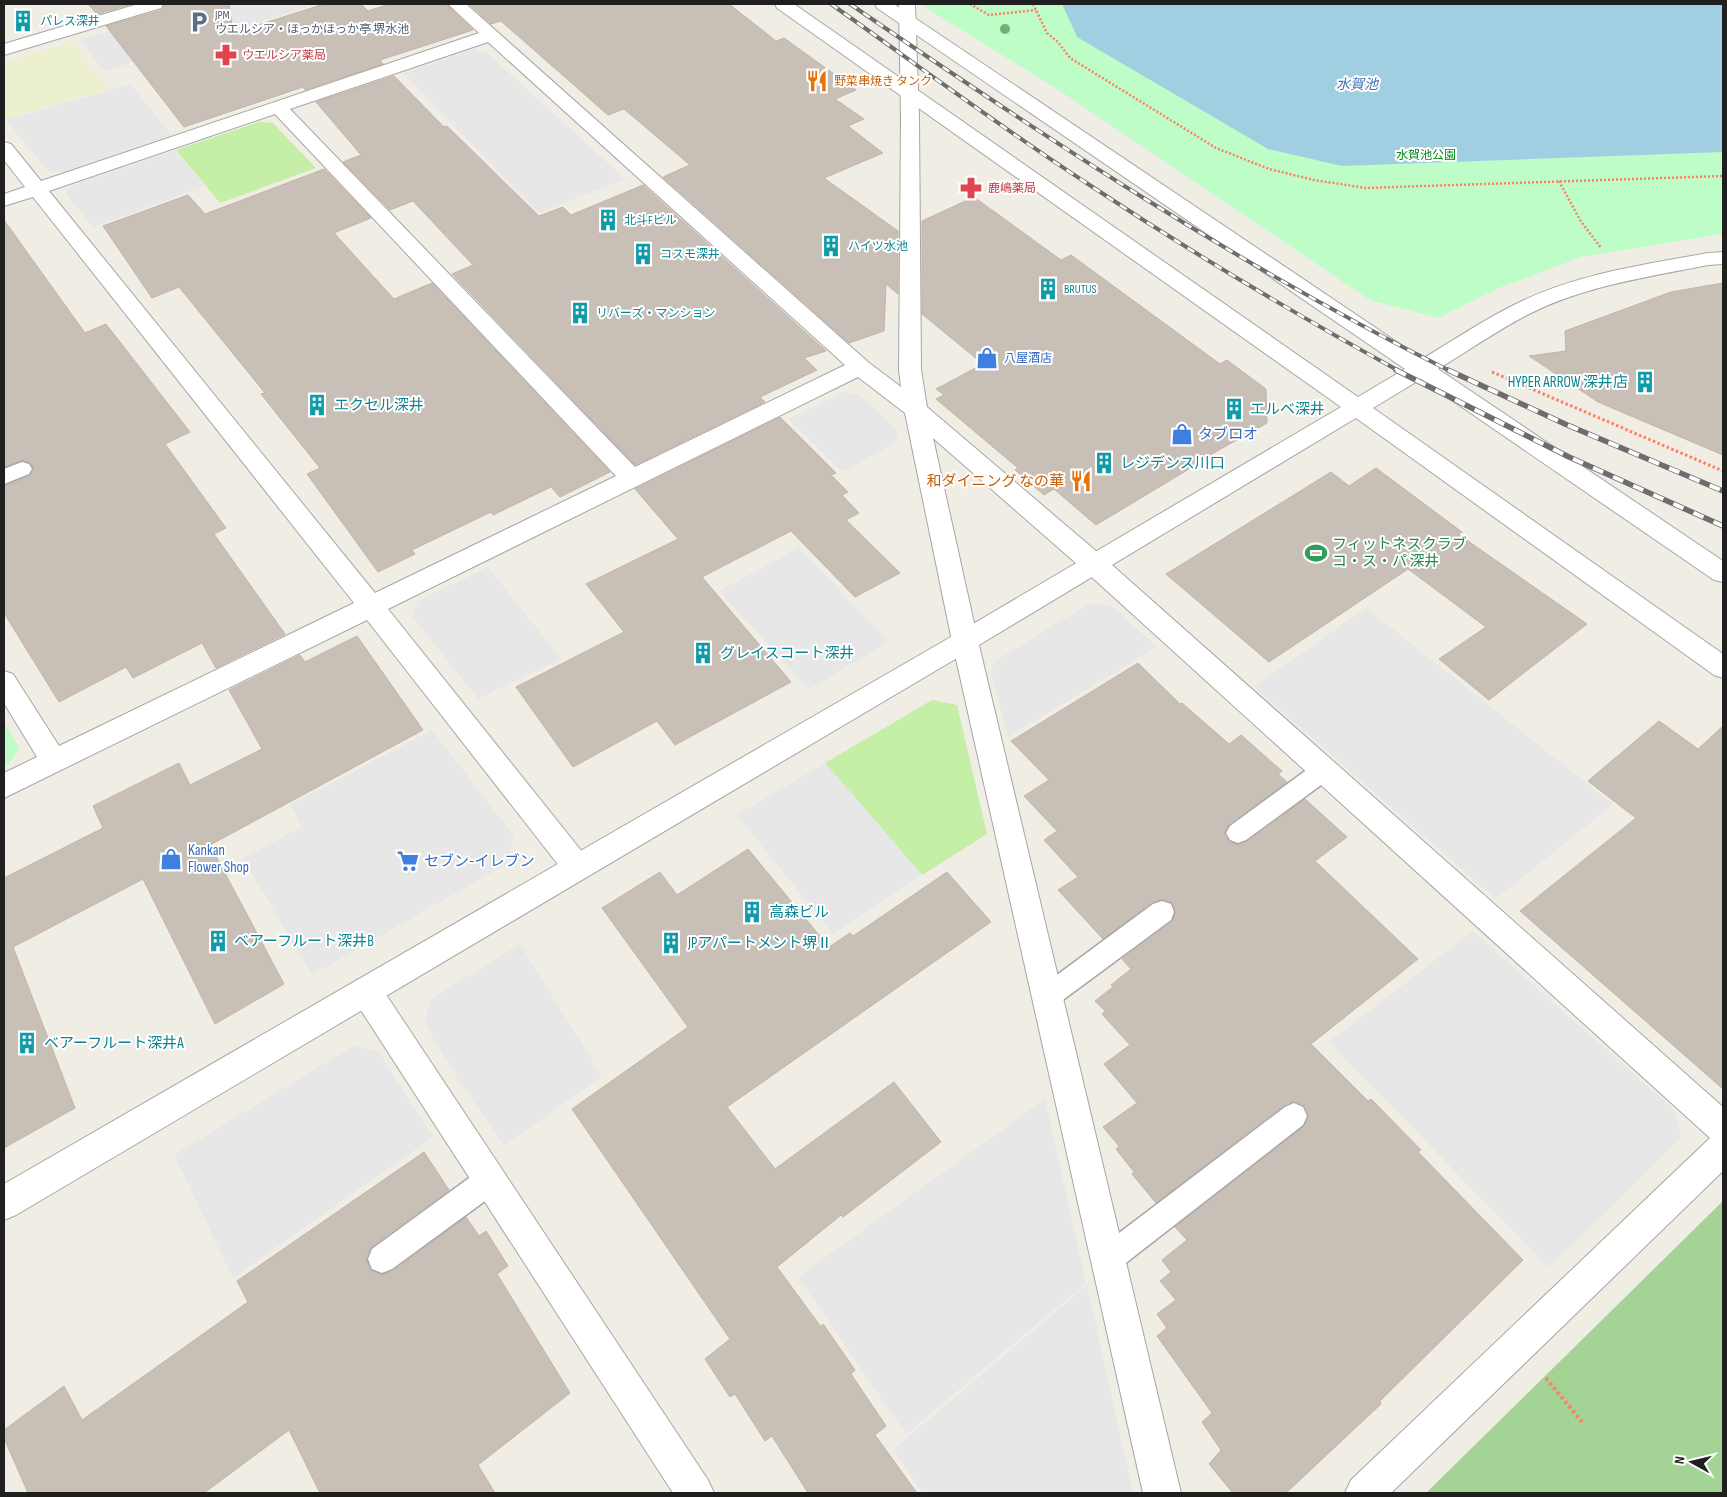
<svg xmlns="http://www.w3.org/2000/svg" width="1727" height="1497" font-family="'Sofia Sans Condensed','Noto Sans JP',sans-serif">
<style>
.farmland{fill:#ecf0ce}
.grass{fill:#c5eea6}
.forest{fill:#a4d396}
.park{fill:#befdc7}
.parking{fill:#e7e7e7}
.water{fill:#a1cfe1}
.building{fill:#c8bfb7;stroke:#c3b4a5}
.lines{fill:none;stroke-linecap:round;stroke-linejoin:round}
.service-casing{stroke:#a6a6a6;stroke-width:3}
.minor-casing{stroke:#a6a6a6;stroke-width:2}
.tertiary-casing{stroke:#a6a6a6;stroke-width:2}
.path-far2{stroke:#ff7f66;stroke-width:2.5;stroke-dasharray:2 2;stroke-linecap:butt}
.path-far1{stroke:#ff7f66;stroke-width:3;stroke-dasharray:2.5 2.5;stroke-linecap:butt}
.path{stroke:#ff7f66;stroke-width:4;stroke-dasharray:3 3;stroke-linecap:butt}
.service{fill:#fff;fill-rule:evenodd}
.minor{fill:#fff;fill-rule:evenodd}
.tertiary{fill:#fff;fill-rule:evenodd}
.rail-far1-casing{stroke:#6d6d6d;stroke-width:4}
.rail-casing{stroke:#6d6d6d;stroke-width:5.5}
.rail-far1{stroke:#fff;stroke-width:2.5;stroke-dasharray:8;stroke-linecap:butt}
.rail{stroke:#fff;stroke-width:4;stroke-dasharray:11;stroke-linecap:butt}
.tree{fill:#6eb473}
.labels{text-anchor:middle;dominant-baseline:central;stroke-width:4;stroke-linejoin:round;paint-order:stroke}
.far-service-label{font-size:12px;fill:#4e5e75;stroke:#fff;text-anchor:start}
.far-culture-label{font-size:12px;fill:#0d838f;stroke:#fff;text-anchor:start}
.far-health-label{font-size:12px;fill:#be3a42;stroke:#fff;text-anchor:start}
.far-food-label{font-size:12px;fill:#c56008;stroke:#fff;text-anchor:start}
.far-park-label{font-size:12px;fill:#038616;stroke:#fff}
.far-shop-label{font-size:12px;fill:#366cbe;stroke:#fff;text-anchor:start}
.far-water-label{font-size:14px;font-style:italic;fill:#4476b6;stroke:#fff}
.culture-label{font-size:15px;fill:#0d838f;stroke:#fff;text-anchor:start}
.shop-label{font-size:15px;fill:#366cbe;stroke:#fff;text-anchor:start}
.food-label{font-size:15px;fill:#c56008;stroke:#fff;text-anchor:end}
.leisure-label{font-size:15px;fill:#27864d;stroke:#fff;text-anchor:start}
</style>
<rect width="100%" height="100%" fill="#f0ede4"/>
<path class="farmland" d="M71 42 108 89 5 119 4 63Z"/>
<path class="grass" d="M259 122 273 123 316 168 220 203 176 150Z
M932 700 957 705 987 834 922 875 825 763Z"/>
<path class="forest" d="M1723 1201V1493H1426Z"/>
<path class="park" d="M924 4H1723V234L1581 257 1499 288 1438 318 1370 300 1054 87 939 16 924 6Z
M4 722 19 748 8 765 4 767Z"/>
<path class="parking" d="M198 4H316L104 71 80 40Z
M471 50 485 51 625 179 539 213 403 73Z
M131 84 171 135 63 172 48 171 6 120Z
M175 150 205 186 93 227 66 194 73 185Z
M843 392 860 395 896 430 899 441 842 472 788 419Z
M799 548 889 642 809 689 719 591Z
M488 567 561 659 478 699 412 616 418 601Z
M1090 603 1111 606 1157 647 1008 737 991 670 995 661Z
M1366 608 1613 804 1496 899 1254 687Z
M432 730 514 836 507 864 312 975 243 858 302 827 290 805Z
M825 763 922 875 833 934 737 815Z
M1473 931 1674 1110 1681 1137 1549 1268 1329 1042Z
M520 944 602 1076 504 1146 456 1076 424 1022 431 999Z
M353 1046 378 1051 433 1137 233 1278 174 1155Z
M1045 1099 1086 1283 906 1434 798 1277Z
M1087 1285 1133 1493H923L893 1450Z"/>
<path class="water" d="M1062 4H1723V152L1342 166 1268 149 1077 37Z"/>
<path class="building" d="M88 4H132L97 14Z
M165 4H229L233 33 324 4H361L368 11 390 4H446L473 30 380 60 383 64 305 90 303 87 184 127 106 26 162 10Z
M469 4H729L776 41 784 38 856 90 835 99 864 119 848 126 883 153 824 178 898 231V294L886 284 884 331 849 343 663 177 690 165 624 109 608 115 501 21 491 24Z
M394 76 444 127 447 126 539 216 563 207 571 215 643 185 826 351 804 358 817 370 760 397 765 402 635 465 452 274 473 265 413 201 390 210 343 162 361 155 316 102Z
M324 169 371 218 334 233 394 299 432 283 610 472 560 497 551 487 493 515 491 512 412 550 415 554 378 572 307 474 320 468 261 394 265 393 179 287 152 298 103 226 188 195 205 214Z
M974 197 1061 260 1071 255 1220 364 1227 360 1266 389 1267 423 1187 468 1189 469 1096 525 1054 489 1044 495 1015 470 1018 468 936 399 944 395 936 389 983 364 922 314V221Z
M4 220 85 333 106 324 190 432 165 444 226 528 214 534 285 634 216 668 202 643 133 678 126 667 59 702 4 613V486L30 476 34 470 31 463 23 460 4 467Z
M1723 283V455L1598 402 1529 356 1566 351 1565 331 1671 292Z
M780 417 836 473 831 475 848 492 842 495 859 513 846 520 900 573 855 597 791 531 702 577 791 682 675 745 657 721 573 767 516 687 624 632 586 584 678 539 635 489Z
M1376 468 1462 532 1458 534 1587 624 1489 700 1439 659 1486 627 1408 569 1269 662 1166 574 1331 472 1349 486Z
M357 636 423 730 210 845 284 984 215 1024 143 879 13 947 75 1108 4 1148V878L103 828 93 806 179 763 190 785 262 749 229 690 300 655 305 662Z
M1138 663 1180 704 1182 703 1229 744 1241 735 1282 771 1278 774 1287 782 1229 824 1224 834 1229 842 1239 845 1247 842 1305 799 1347 837 1315 861 1418 959 1311 1044 1368 1101 1371 1099 1421 1150 1418 1152 1523 1260 1380 1401 1381 1404 1286 1493H1233L1209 1464 1221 1450 1202 1422 1212 1413 1157 1336 1167 1328 1157 1314 1176 1300 1160 1281 1171 1272 1162 1260 1187 1240 1175 1227 1304 1126 1309 1115 1305 1106 1295 1101 1284 1105 1156 1203 1132 1174 1134 1172 1116 1149 1119 1146 1103 1127 1137 1103 1104 1064 1130 1045 1102 1014 1105 1011 1095 1001 1113 987 1111 985 1131 969 1122 959 1172 922 1176 911 1172 902 1163 899 1152 902 1103 939 1058 890 1078 877 1044 840 1057 831 1024 796 1049 780 1011 741Z
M1659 721 1698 749 1723 726V1089L1520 911 1636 818 1588 781Z
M748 849 829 947 850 933 853 936 947 872 991 922 727 1107 775 1169 894 1082 941 1142 843 1217 841 1215 777 1267 821 1327 823 1324 855 1370 851 1374 886 1426 875 1435 917 1493H808L772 1436 765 1441 735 1394 730 1397 705 1359 730 1339 572 1109 688 1027 602 908 660 872 677 895Z
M424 1152 449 1190 371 1247 366 1258 370 1270 381 1275 393 1271 466 1217 479 1236 486 1231 508 1266 497 1274 570 1393 478 1465 495 1493H320L289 1430 204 1493H28L4 1438V1430L64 1386 82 1420 248 1302 237 1281Z"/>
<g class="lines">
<g class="service-casing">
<path id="service" d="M22 462 29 464 32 469 29 474 4 484V469Z
M1324 761 1332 763 1335 770 1332 777 1246 840 1238 843 1230 840 1226 833 1230 826 1316 763Z
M1162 901 1171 904 1174 912 1171 920 1056 1005 1047 1009 1038 1005 1034 997 1038 989 1153 904Z
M1294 1103 1303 1107 1307 1116 1303 1125 1118 1269 1108 1273 1098 1269 1094 1259 1098 1249 1285 1107Z
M490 1166 500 1170 504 1180 500 1190 392 1269 382 1273 372 1269 368 1259 372 1249 480 1170Z"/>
</g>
<g class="minor-casing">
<path id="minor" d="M448 4H466L868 362 901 387 899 370 901 118 899 4H915L919 118 921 370 927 407 1103 557 1723 1107V1171L1391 1493H1345L1351 1480 1710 1138 1085 571 933 438 978 641 1181 1493H1143L952 641 905 413 858 377 388 609 587 858 592 867 587 876 577 880 567 876 367 620 4 798V773L37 757 4 703V671L13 674 59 746 354 603 33 197 4 206V194L25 187 4 160V142L11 144 41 181 479 33ZM488 42 845 365 635 467 290 109ZM275 114 616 476 375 593 49 191Z
M366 977 377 981 708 1480 714 1493H673L355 1001 351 991 355 981Z"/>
</g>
<g class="tertiary-casing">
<path id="tertiary" d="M138 4H163L161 8 4 55V44Z
M775 4H794L1358 397 1405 369 877 8 875 4H894L1422 359C1453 341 1483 320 1514 305 1574 274 1643 265 1708 253L1723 252V264L1708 265C1648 277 1584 286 1529 314 1498 330 1468 351 1438 369L1723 561V582L1714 580 1421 379 1373 408 1723 654V678L1714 675 1356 418 974 648 16 1215 4 1220V1184L956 634 1341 407 777 8Z"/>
</g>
<path class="path-far2" d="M970 4 989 15 1036 10
M1033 4 1047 33 1058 42 1070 58 1216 148 1269 169 1314 180 1366 188 1723 176
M1559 181 1580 220 1601 248"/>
<path class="path-far1" d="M1492 372 1723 471"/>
<path class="path" d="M1546 1378 1582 1422"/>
<use href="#service" class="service"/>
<use href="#minor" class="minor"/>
<use href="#tertiary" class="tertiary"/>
<g class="rail-far1-casing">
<path id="rail-far1" d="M831 4C916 64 1000 127 1088 184 1189 251 1293 313 1399 371
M850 4C1044 137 1239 266 1450 371"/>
</g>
<g class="rail-casing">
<path id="rail" d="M1396 370 1569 457 1723 526
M1448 370 1565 424 1723 491"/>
</g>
<use href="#rail-far1" class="rail-far1"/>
<use href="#rail" class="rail"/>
</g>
<circle class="tree" cx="1005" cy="29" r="5"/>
<defs>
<g id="building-bare" transform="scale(1.725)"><path d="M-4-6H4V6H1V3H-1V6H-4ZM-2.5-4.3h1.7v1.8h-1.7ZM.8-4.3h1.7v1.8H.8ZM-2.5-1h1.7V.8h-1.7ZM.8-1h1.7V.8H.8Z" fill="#0f9aa8" stroke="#fff" stroke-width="2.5" paint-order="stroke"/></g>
<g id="parking-bare" transform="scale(1.725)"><path d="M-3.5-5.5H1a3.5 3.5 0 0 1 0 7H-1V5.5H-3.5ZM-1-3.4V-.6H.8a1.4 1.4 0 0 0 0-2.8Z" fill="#5c6f8a" stroke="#fff" stroke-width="2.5" paint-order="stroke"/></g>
<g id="pharmacy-bare" transform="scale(1.725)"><path d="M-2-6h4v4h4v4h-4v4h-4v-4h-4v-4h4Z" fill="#e0444e" stroke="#fff" stroke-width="2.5" paint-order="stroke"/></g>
<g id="restaurant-bare" transform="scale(1.725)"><path d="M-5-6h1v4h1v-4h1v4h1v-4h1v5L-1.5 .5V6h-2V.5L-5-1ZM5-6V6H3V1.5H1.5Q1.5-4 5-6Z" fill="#e8710a" stroke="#fff" stroke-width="2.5" paint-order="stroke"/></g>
<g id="shop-bare" transform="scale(1.725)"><path d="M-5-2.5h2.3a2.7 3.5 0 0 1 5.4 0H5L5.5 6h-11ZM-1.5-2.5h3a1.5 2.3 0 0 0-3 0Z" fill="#3f7fe0" stroke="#fff" stroke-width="2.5" paint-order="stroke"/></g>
<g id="stadium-bare" transform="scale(1.725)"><path d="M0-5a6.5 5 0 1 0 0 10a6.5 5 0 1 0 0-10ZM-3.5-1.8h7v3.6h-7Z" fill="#2e9e5b" stroke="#fff" stroke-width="2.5" paint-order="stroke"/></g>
<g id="supermarket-bare" transform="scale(1.725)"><path d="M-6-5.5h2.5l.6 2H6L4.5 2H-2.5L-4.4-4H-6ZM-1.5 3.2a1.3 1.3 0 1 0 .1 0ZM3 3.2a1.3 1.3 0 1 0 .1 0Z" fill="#3f7fe0" stroke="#fff" stroke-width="2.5" paint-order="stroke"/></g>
</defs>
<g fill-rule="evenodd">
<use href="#building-bare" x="23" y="21"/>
<use href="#parking-bare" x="199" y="22"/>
<use href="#pharmacy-bare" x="226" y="55"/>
<use href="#restaurant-bare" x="817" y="81"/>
<use href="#pharmacy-bare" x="971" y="188"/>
<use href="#building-bare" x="608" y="220"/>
<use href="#building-bare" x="831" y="246"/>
<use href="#building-bare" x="643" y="254"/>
<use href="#building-bare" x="1048" y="289"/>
<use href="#building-bare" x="580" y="313"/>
<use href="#shop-bare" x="987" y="358"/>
<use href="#building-bare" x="1645" y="382"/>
<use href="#building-bare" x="317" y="405"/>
<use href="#building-bare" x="1234" y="409"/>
<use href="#shop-bare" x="1182" y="434"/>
<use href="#building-bare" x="1104" y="463"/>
<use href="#restaurant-bare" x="1081" y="481"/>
<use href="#stadium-bare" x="1316" y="553"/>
<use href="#building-bare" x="703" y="653"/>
<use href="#shop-bare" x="171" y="859"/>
<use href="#supermarket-bare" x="408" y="861"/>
<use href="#building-bare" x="752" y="912"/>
<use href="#building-bare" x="218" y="941"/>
<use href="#building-bare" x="671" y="943"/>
<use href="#building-bare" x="27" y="1043"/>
</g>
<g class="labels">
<g class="far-service-label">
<text x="215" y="15">JPM<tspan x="215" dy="14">ウエルシア・ほっかほっか亭 堺水池</tspan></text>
</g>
<g class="far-culture-label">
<text x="40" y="21">パレス深井</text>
<text x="624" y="220">北斗Fビル</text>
<text x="848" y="246">ハイツ水池</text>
<text x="660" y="254">コスモ深井</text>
<text x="1064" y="289">BRUTUS</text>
<text x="596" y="313">リバーズ・マンション</text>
</g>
<g class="far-health-label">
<text x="242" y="55">ウエルシア薬局</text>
<text x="988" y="188">鹿嶋薬局</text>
</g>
<g class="far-food-label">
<text x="834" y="81">野菜串焼き タンク</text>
</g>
<g class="far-park-label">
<text x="1426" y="155">水賀池公園</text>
</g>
<g class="far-shop-label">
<text x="1004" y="358">八屋酒店</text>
</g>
<g class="far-water-label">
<text x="1357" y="84">水賀池</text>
</g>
<g class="culture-label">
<text x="1628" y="382" text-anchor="end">HYPER ARROW 深井店</text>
<text x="334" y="405">エクセル深井</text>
<text x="1250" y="409">エルベ深井</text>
<text x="1120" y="463">レジデンス川口</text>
<text x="720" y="653">グレイスコート深井</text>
<text x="769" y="912">高森ビル</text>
<text x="234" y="941">ベアーフルート深井B</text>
<text x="688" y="943">JPアパートメント堺Ⅱ</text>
<text x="44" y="1043">ベアーフルート深井A</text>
</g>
<g class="shop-label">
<text x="1198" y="434">タブロオ</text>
<text x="188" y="850">Kankan<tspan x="188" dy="17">Flower Shop</tspan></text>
<text x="424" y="861">セブン-イレブン</text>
</g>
<g class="food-label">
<text x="1064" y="481">和ダイニング なの華</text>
</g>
<g class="leisure-label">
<text x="1332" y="544">フィットネスクラブ<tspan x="1332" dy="17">コ・ス・パ 深井</tspan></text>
</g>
</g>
<rect width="1727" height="1497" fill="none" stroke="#1f1f1f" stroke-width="10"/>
<g transform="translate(1692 1462) rotate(278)" stroke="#ffffff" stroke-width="4" paint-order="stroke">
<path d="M0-4L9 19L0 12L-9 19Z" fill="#1f1f1f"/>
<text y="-8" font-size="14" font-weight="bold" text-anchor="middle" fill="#1f1f1f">N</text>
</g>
</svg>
